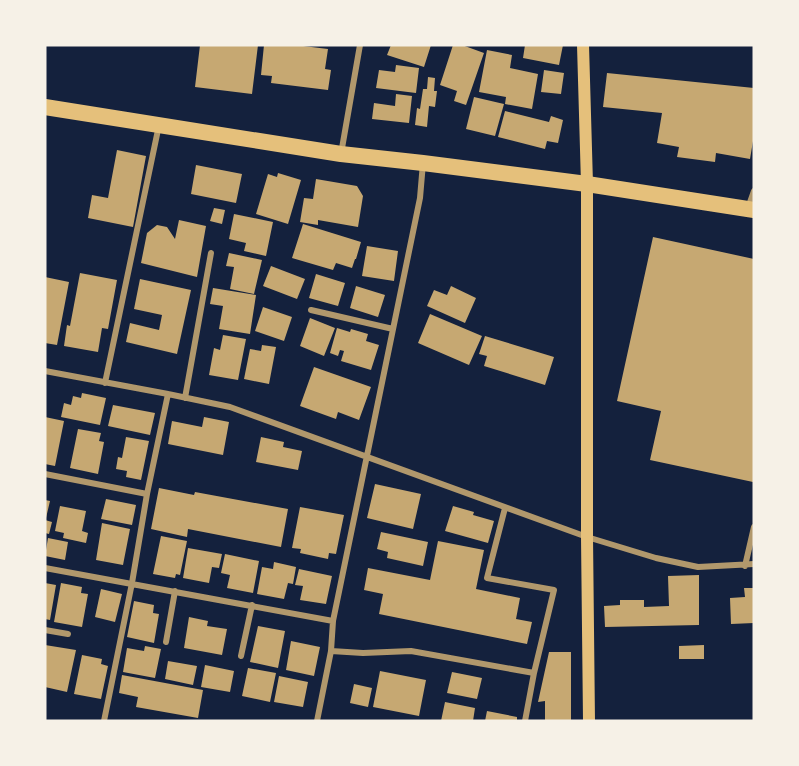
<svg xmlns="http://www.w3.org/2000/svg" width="799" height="766" font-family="Cabin,sans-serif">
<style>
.building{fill:#c6a872}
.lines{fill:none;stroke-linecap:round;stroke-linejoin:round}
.minor{stroke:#b1986c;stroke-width:6}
.secondary{stroke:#e5c07b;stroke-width:12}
.trunk{stroke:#e5c07b;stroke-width:16}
</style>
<rect width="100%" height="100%" fill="#14213d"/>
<path class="building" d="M200 45H258L252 94 195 87Z
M264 45H295L328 49 325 69 331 70 328 90 271 83 272 76 261 75Z
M391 45H431L424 67 387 55Z
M453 45H462L484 53 466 105 454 101 457 91 440 85Z
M525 45H563L559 65 523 58Z
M487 50 512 55 510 68 538 74 532 109 505 104 506 97 479 92Z
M396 65 419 68 416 93 376 88 379 70 395 72Z
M544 70 564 73 561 94 541 92Z
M607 73 754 88V135L750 159 716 153 715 162 677 157 679 147 657 143 662 113 603 107Z
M428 77 435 78 434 91H437L435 107 429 106 427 127 415 125 417 108 420 109 423 89H427Z
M396 94 412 96 409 123 372 119 374 103 395 106Z
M474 97 504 104 495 136 466 129Z
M505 111 549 122 551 116 563 120 558 143 547 141 545 149 498 137Z
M117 150 146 156 133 227 88 218 92 195 108 198Z
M196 165 242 174 236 203 191 194Z
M278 173 301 180 288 224 256 214 268 174 277 177Z
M316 179 357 186 363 196 358 227 318 220V225L300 222 304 198 313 199Z
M214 208 225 210 222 224 210 221Z
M234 214 273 222 266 256 244 251 246 243 229 239Z
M179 220 206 226 197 277 141 263 147 233 157 225 167 227 175 239Z
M303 224 361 242 356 259H355L352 268 336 263 333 270 292 258Z
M653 237 754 259 753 482 650 460 661 411 617 401Z
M367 246 398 251 394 281 362 276Z
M229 253 262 260 254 294 230 289 234 267 226 266Z
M271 266 305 279 297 299 263 286Z
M80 273 117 280 108 329 102 328 98 352 64 346 67 325 70 326Z
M316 274 345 283 338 306 309 298Z
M45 277 69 282 57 345 45 343Z
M140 279 191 290 177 354 126 342 130 323 159 330 162 315 134 309Z
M356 286 385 295 378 317 350 308Z
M451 286 476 298 465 323 427 306 434 290 447 295Z
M213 288 256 295 250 334 219 329 223 306 210 304Z
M263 307 292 317 284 341 255 331Z
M430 314 482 336 469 365 418 343Z
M310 318 335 328 324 356 300 346Z
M337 328 350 332 351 329 368 334 366 341 379 345 371 370 341 361 344 351 340 350 338 356 330 353Z
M223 335 246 339 238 380 209 375 214 348 220 350Z
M485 336 554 357 545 385 484 366 487 356 479 354Z
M262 345 276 347 269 384 244 379 250 349 261 351Z
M314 367 371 387 359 420 338 412 336 419 300 406Z
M82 393 106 398 100 425 61 417 64 403 71 405 73 396 81 398Z
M113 405 155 413 150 435 108 426Z
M45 417 64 421 55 466 45 464Z
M204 417 229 422 223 455 168 444 172 421 202 427Z
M78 429 101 433 99 441 104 442 98 474 70 468Z
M126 437 149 441 141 480 126 477 127 471 116 469 118 457 122 458Z
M261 437 284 442 283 447 302 451 298 470 256 462Z
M375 484 421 494 413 529 367 518Z
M159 488 194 495 195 492 288 509 281 547 188 529 187 537 151 529Z
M106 499 136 505 132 525 101 519Z
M45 500 50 501 46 518H45Z
M60 506 86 511 82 531 88 533 86 543 63 538 64 533 55 531Z
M453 506 474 512 473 515 494 521 488 543 445 531Z
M300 507 344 515 336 554 329 553 328 559 300 553 301 549 292 548Z
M45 520 52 522 49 534 45 533Z
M102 523 130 529 123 565 96 560Z
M381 532 428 542 423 566 387 558 388 552 377 549Z
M161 536 187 541 180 575 176 574 175 578 153 574Z
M48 538 68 542 65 560 45 556Z
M438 541 484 550 476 589 520 598 516 619 532 622 527 644 379 614 383 594 364 590 368 568 430 580Z
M188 548 222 554 219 568 212 567 209 583 183 578Z
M225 554 259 561 253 593 227 588 230 575 221 573Z
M274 562 296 567 293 584 288 583 284 599 257 594 262 567 273 569Z
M299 569 332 576 326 604 300 600 303 586 295 585Z
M699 575V625L605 627 604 606 620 605V600H644V607L669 606 668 576Z
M45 583 56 585 50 620 45 619Z
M61 583 82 587 81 593 88 594 82 627 54 622Z
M744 588H754V623L731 624 730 598 745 597Z
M101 589 122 594 115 622 95 617Z
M134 601 154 605 153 613 159 614 154 643 127 637Z
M189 617 208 621 207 626 227 629 222 655 184 648Z
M258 626 285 631 278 668 250 662Z
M291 641 320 647 314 676 286 670Z
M45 645 76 650 67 692 45 687Z
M704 645V659H679V646Z
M145 646 161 649 155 678 123 672 127 648 144 651Z
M549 652H571V721H545V701L538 702Z
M82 655 102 659 101 664 108 666 101 699 74 694Z
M168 661 197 666 193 685 165 679Z
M205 665 234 671 230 692 201 687Z
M248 668 276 673 270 702 242 696Z
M380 671 426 680 419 716 373 707Z
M452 672 482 678 477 699 447 693Z
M122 675 203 690 198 718 136 707 138 697 119 693Z
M279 676 308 682 303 707 274 702Z
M354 684 372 688 368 707 350 703Z
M445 702 475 708 473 721H441Z
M487 711 517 717V721H485Z"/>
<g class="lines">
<path class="minor" d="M341 154 360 45
M748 208 754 191
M311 310 393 329
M45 371 168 394 230 407 587 537 656 558 698 567 754 564
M105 383 159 125
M185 398 211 253
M45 474 147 494
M505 508 487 578 554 590 534 673 525 721
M745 566 754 527
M45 568 333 621
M45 630 68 634
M166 642 175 591
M331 651 363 653 411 651 534 673
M241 656 252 605
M104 721 132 583 147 494 168 394
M317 721 331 651 333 621 420 198 423 163"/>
<path class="secondary" d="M583 45 587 184V537L589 721"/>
<path class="trunk" d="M45 107 341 154 423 163 587 184 754 210"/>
</g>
<rect width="799" height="766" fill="none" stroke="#f6f1e7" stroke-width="93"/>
</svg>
